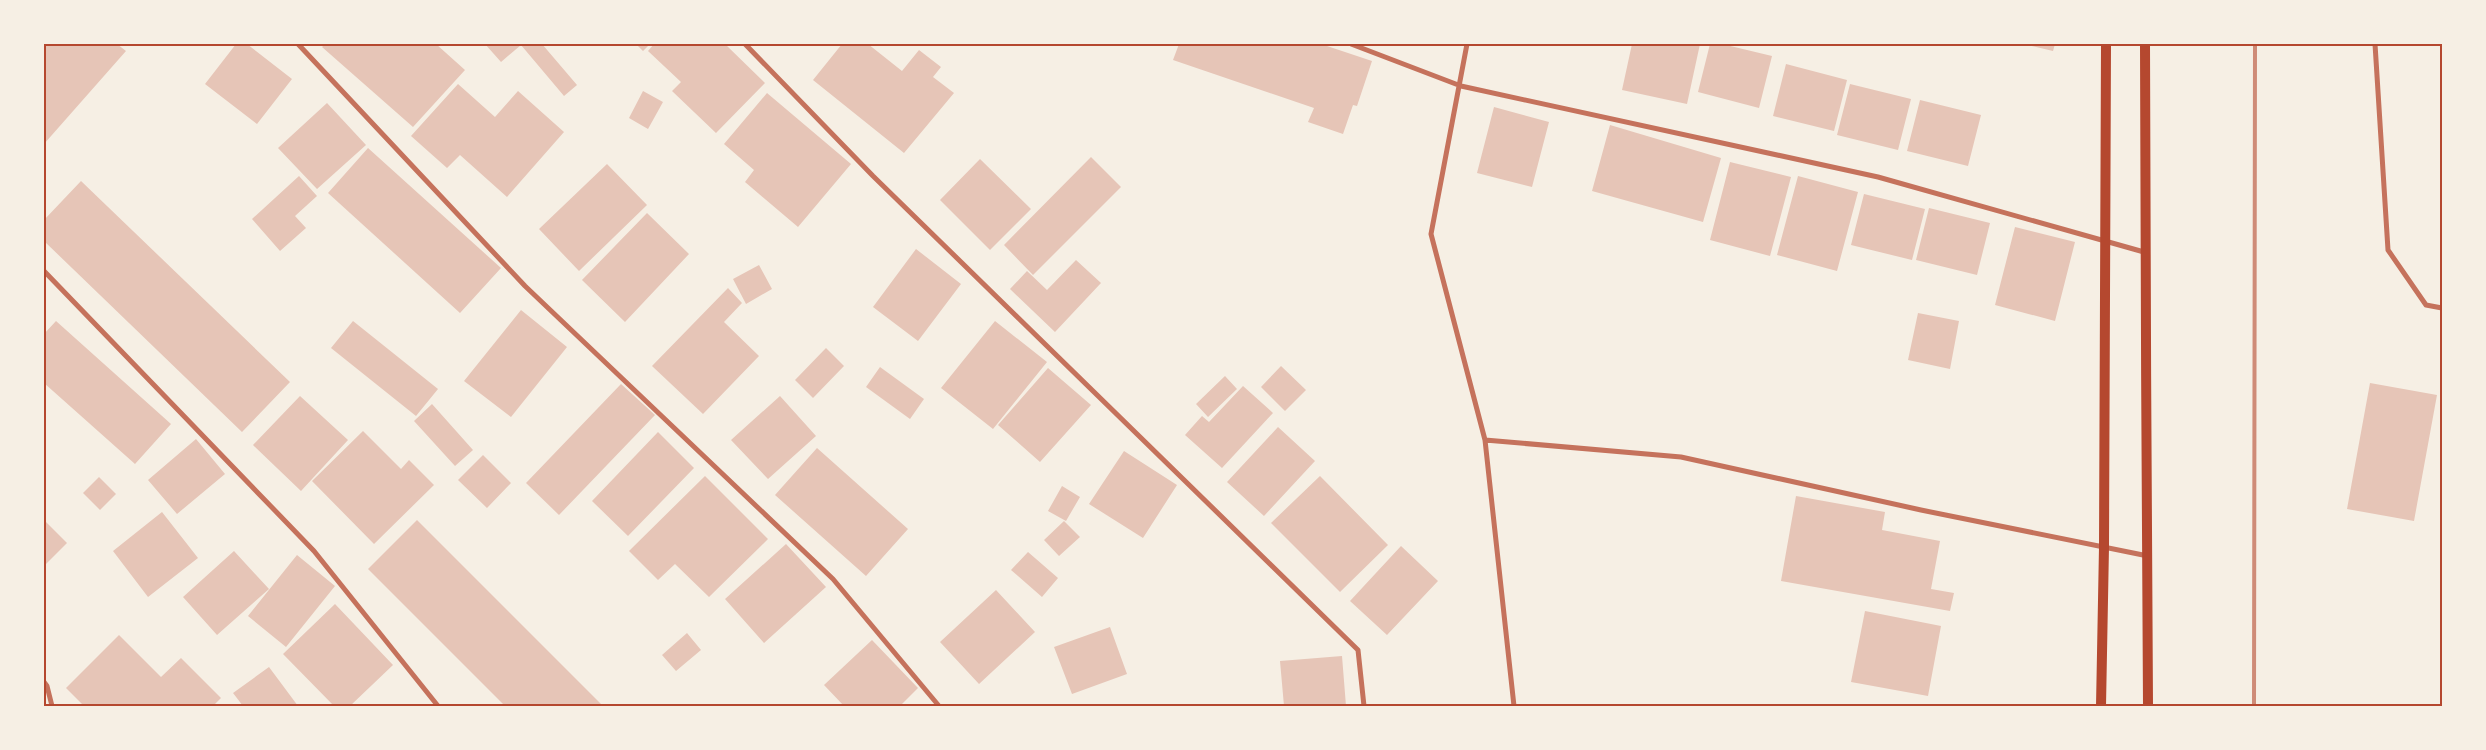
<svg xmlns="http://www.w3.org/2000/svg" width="2486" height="750" font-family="Literata,serif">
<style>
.building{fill:#e6c5b7}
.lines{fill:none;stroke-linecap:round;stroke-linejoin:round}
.minor{stroke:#c5725c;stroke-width:5}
.secondary{stroke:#b5482f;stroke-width:10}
.rail{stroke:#cf8b77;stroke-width:4}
.neatline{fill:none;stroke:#b5482f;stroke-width:2}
</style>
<rect width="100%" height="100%" fill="#f6efe4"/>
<path class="building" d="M44 44H117L126 51 44 144Z
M236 44H247L292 79 257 124 205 84Z
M325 44H436L465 70 413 127 322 47Z
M485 44H542L577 85 564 96 521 45 501 62Z
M636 44H650L643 51Z
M654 44H725L765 83 716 133 672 91 681 82 648 51Z
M842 44H868L902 71 919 50 941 67 933 77 954 93 904 153 813 80Z
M1179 44H1321L1372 61 1357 106 1353 105 1343 134 1308 122 1314 108 1173 60Z
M1632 44H1700L1687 104 1622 90Z
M1710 44H1722L1772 56 1759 108 1698 92Z
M2023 44H2055L2053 51Z
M1786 64 1847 80 1834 131 1773 116Z
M458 84 495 117 518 91 564 132 507 197 460 155 447 168 411 136Z
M1850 84 1911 99 1898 150 1837 135Z
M643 91 663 102 648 129 629 118Z
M767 93 851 164 798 227 745 182 754 170 724 144Z
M1920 100 1981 115 1968 166 1907 151Z
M327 103 366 145 317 189 278 148Z
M1494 107 1549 122 1532 187 1477 173Z
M1610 125 1721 158 1703 222 1592 191Z
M368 148 501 268 460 313 328 193Z
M1091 157 1121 187 1033 275 1004 245Z
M980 159 1031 209 990 250 940 200Z
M1730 162 1791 177 1770 256 1710 240Z
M607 164 647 205 579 271 539 229Z
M299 176 317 196 295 216 306 228 280 251 252 219Z
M1798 176 1858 192 1837 271 1777 255Z
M81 181 290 382 242 432 44 241V220Z
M1864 194 1925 209 1912 260 1851 245Z
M1929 208 1990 223 1977 275 1916 260Z
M647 213 689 254 625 322 582 280Z
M2015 227 2075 242 2055 321 1995 305Z
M916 249 961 284 918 341 873 307Z
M1076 260 1101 283 1055 332 1010 289 1027 271 1047 290Z
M759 265 772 289 746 304 733 279Z
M728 288 742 303 724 322 759 356 703 414 652 366Z
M521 310 567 347 511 417 464 381Z
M1918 313 1959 321 1950 369 1908 360Z
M56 321 171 424 135 464 44 383V334Z
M353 321 438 389 416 416 331 348Z
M995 321 1047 362 993 429 941 388Z
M826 348 844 366 813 398 795 380Z
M1281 366 1306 390 1285 411 1261 387Z
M880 367 924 399 910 419 866 387Z
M1048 368 1091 405 1040 462 998 425Z
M1225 376 1237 389 1208 417 1196 404Z
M2370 383 2437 395 2414 521 2347 509Z
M621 384 655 415 559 515 526 483Z
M1243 386 1273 413 1222 468 1185 435 1202 416 1209 422Z
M300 396 348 440 301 491 253 445Z
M780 396 816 436 768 479 731 440Z
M432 404 473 450 455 466 414 421Z
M1278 427 1315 461 1264 516 1227 482Z
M363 431 401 469 409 460 434 485 374 544 312 481Z
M658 432 694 468 628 536 592 501Z
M196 439 225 474 177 514 148 480Z
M817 448 908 529 866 576 775 495Z
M1124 451 1177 485 1143 538 1089 504Z
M483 455 511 483 487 508 458 480Z
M705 476 768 539 709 597 675 564 658 580 629 551Z
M1320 476 1388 545 1340 592 1271 523Z
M99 477 116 494 100 510 83 493Z
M1062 486 1080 497 1066 521 1048 511Z
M1796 496 1885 512 1882 530 1940 541 1931 589 1954 593 1950 611 1781 581Z
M162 512 198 558 148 597 113 551Z
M44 520 67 543 44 566Z
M417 520 603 706H505L368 569Z
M1064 521 1080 537 1059 556 1044 540Z
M786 544 826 587 764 643 725 599Z
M1401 546 1438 581 1387 635 1350 601Z
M234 551 269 589 217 635 183 597Z
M1028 552 1058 578 1042 597 1011 570Z
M297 555 335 586 286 647 248 616Z
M996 590 1035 632 979 684 940 642Z
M335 604 393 665 350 706H334L283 654Z
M1865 611 1941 626 1928 696 1851 682Z
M1110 627 1127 674 1072 694 1054 647Z
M687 633 701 650 676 671 662 655Z
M119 635 161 677 181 658 221 698 213 706H84L66 688Z
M872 640 918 688 900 706H844L824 685Z
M1342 656 1346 706H1284L1280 661Z
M269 667 298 706H243L233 693Z"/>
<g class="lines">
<path class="minor" d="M298 44 525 286 833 579 939 706
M745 44 873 176 1358 650 1364 706
M1351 44 1461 86 1878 177 2144 252
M1467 44 1431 234 1485 440 1514 706
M2375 44 2388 250 2426 305 2442 308
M44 271 314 551 438 706
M1485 440 1681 457 1921 510 2148 556
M44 682 47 686 52 706"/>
<path class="secondary" d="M2145 44C2144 265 2148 485 2148 706
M2101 706 2104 547 2106 44"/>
<path class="rail" d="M2254 706 2255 44"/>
</g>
<rect width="2486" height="750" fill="none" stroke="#f6efe4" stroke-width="90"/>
<rect x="45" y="45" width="2396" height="660" class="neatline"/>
</svg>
